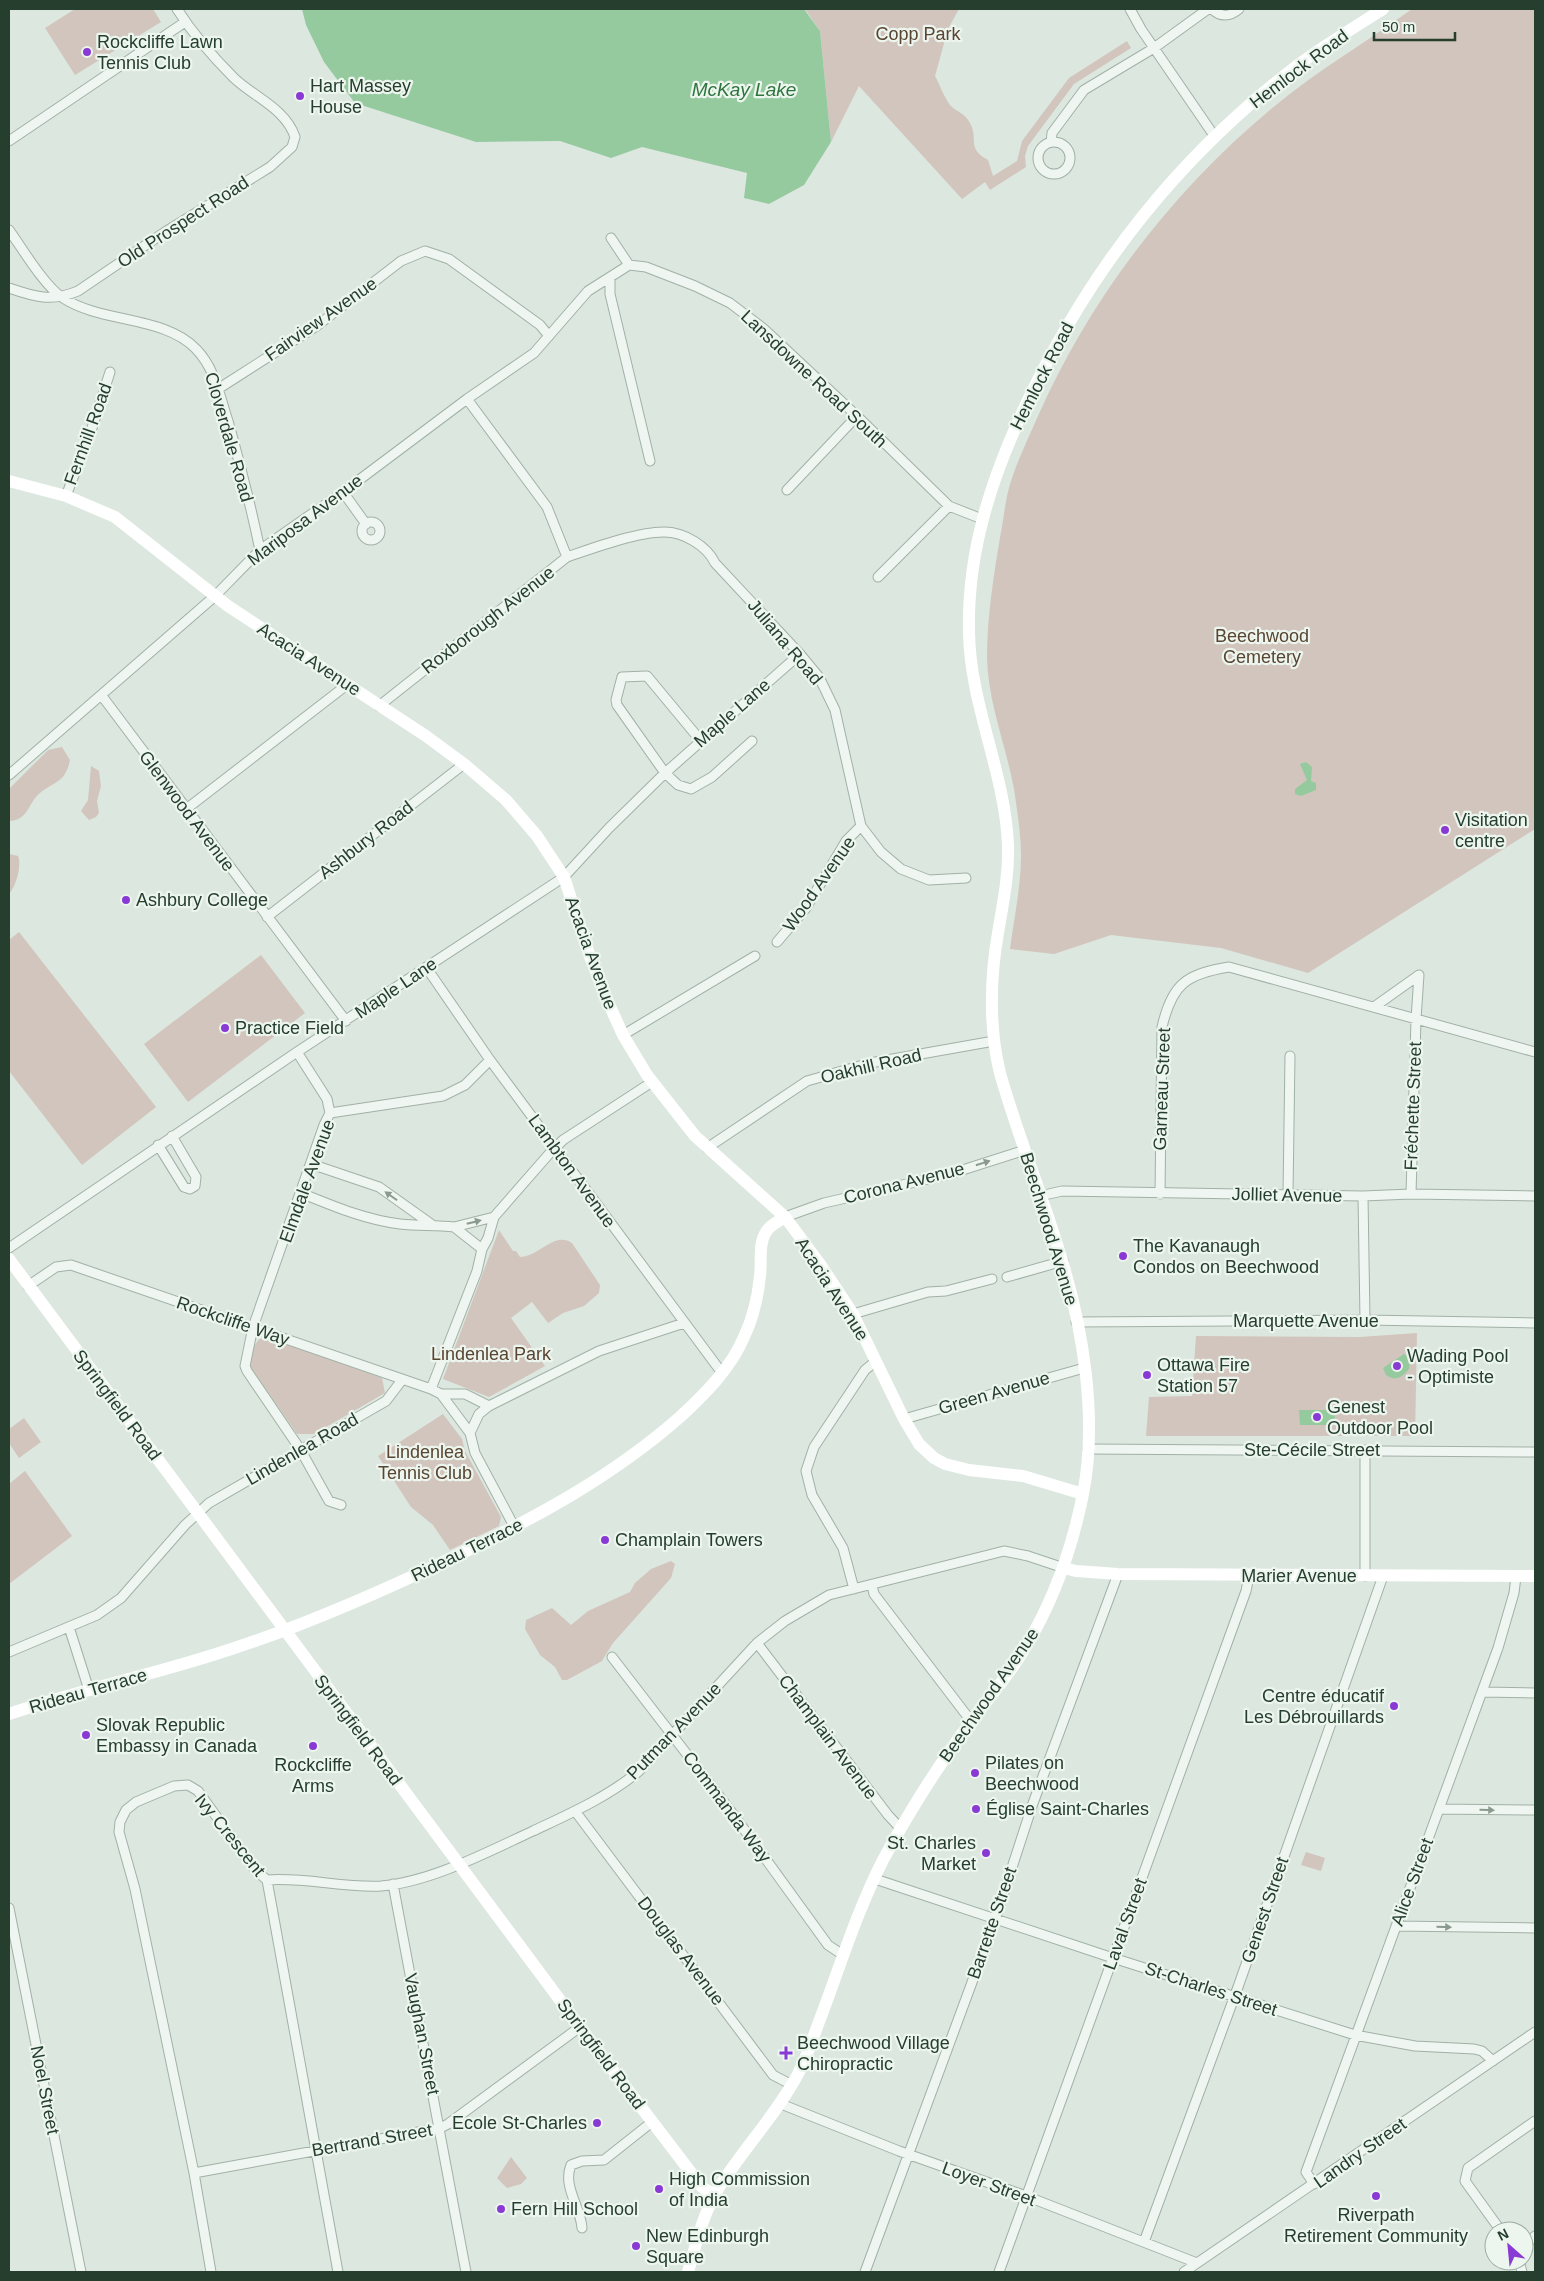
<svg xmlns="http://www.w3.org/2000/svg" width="1544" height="2281" font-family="Helvetica,sans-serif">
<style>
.green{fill:#d2c5bd}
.water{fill:#95c99e}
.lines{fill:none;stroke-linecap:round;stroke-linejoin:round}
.street-casing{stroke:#a1b1a6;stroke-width:11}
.street{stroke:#eff5f1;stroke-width:9}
.secondary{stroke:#fff;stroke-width:12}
.oneway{fill:#8a9a8f}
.poi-dot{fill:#893ad4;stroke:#ecf5ee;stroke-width:2}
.labels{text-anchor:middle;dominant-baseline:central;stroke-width:4.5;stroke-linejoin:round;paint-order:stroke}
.park-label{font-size:18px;fill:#5a4532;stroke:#ecf5ee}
.poi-label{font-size:18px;fill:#253e2d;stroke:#ecf5ee;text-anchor:start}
.street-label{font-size:18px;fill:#253e2d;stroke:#ecf5ee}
.water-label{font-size:19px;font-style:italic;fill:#2e743d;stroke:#ecf5ee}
</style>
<rect width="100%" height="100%" fill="#dce7df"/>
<path class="green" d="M75 9H153L161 22 75 75 45 28Z
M805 9H959L948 29 935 76C940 85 944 97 950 105 956 112 964 112 970 123 979 140 966 148 988 160L993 176 1017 161 1022 141 1069 78 1127 41 1131 48 1074 84 1028 146 1025 156 1026 167 990 190 985 182 962 199 859 86 831 142 820 31Z
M1412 9H1535V829L1308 973 1221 948 1111 935 1054 954 1010 949C1014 918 1021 887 1021 855 1021 833 1017 810 1014 789 1006 746 988 702 987 658 987 616 994 573 1001 532 1004 517 1005 502 1009 488 1016 463 1028 439 1038 416 1091 296 1175 188 1276 105 1319 69 1367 42 1412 9Z
M62 747 70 760C65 783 56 780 40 793 27 804 29 820 9 821V789L48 750Z
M91 766 99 771 101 786 97 801 99 813 96 817 89 820 81 811 88 800Z
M9 854 18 856C22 865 16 887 9 894Z
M19 932 156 1107 82 1165 9 1071V940Z
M261 955 305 1013 188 1102 144 1044Z
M499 1230 513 1251H516L520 1257C539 1257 554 1231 572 1243L600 1285 599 1293 584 1306 563 1313 548 1323 532 1302 511 1318 545 1366 489 1397 443 1379Z
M1417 1333 1415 1436H1146L1149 1397 1192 1396 1196 1336 1360 1337Z
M269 1337 382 1378 385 1393 314 1434H297L251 1368V1351L259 1339Z
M443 1414 462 1439 465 1451 501 1517 499 1526 450 1550 433 1525 411 1507 378 1456Z
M24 1418 41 1442 19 1458 9 1443V1429Z
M25 1471 72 1536 9 1584V1484Z
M671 1561 675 1564 671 1578 613 1643 602 1661 567 1680H562L555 1667 540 1655 525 1629 526 1620 552 1608 571 1625 588 1611 630 1592 635 1583 651 1569Z
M1306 1852 1325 1858 1321 1871 1301 1865Z
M511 2157 527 2178 521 2184 507 2188 497 2178Z"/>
<path class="water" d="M302 9H804L820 31 831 142 804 185 769 204 744 198 747 173 642 147 611 158 560 141 476 142 355 103 324 62 306 25Z
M1306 762 1312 767 1311 781 1316 783V790L1301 796 1295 794V789L1307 780 1300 764Z
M1404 1354 1410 1358 1409 1369C1402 1377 1396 1382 1386 1375L1383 1368Z
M1299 1410H1335V1425H1300Z"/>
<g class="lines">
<g class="street-casing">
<path id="street" d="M1130 9 1141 29 1215 137
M1212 9C1220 17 1230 17 1239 9
M9 141 185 22
M1051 142 1052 133 1084 90 1154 48 1208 9
M1038 158a16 16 0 1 1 32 0a16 16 0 1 1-32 0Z
M9 230C22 248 45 287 63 298 101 323 165 316 196 349 215 368 220 397 228 421 240 464 251 507 260 550
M611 238 629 265
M610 278V294L650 461
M9 288C35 297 51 302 78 291L165 232 270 167 292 147 295 137C286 109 254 97 234 78 213 57 193 34 177 9
M218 389 318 325 401 261 425 251 449 259 540 325 549 336
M467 399 547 507 567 557
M787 490 857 416
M343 492 366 524
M66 496 91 431 110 372
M362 531a9 9 0 1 1 18 0a9 9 0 1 1-18 0Z
M878 577 949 506
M102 696 346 1021
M379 706 567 557C593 548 637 532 664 532 684 532 707 546 715 563L800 654 819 677 835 710 861 826 881 852 901 869 929 880 966 878
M701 741 647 676 622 677 616 700 617 705 665 773 678 785 691 789 712 777 752 741
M9 775 215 596 260 550 343 492 467 399 534 353 588 291 629 265 646 267 695 286 730 303 764 329 857 416 949 506 982 519
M185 810 348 684
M267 917 464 764
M777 942 806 908 846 841 861 826
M426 967 490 1060 722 1373
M1374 1007 1419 975 1416 1019 1411 1194
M623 1035 755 956
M297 1052 327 1099 330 1113
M330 1113 324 1125 253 1327 245 1366 247 1371 300 1449 329 1501 341 1505
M330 1113 443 1096 465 1085 490 1060
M158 1145 184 1187 190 1189 195 1186 196 1177 172 1136
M707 1148 807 1081 870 1063 994 1041
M311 1164 379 1187 431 1224
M301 1193C333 1206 366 1220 400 1224 418 1226 436 1225 454 1227
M1160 1194 1162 1027C1172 984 1186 974 1229 967L1535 1052
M1288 1194 1290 1056
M1040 1196 1062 1191 1363 1196 1411 1194 1535 1196
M1363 1196 1365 1320
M785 1217 824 1203 950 1174 1025 1150
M9 1248 297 1052 564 877 609 828 665 773 800 654
M482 1249 454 1227 494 1217
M1007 1277 1063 1261
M28 1286 56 1267 71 1265 431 1389 441 1394 470 1433 475 1453 515 1528
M853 1314 928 1292 946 1291 992 1279
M1076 1322 1365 1320 1535 1323
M431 1389 477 1271 482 1249 488 1238 494 1217 549 1154 563 1140 652 1082
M441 1394H465L489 1406
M904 1419 1084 1368
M470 1433 479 1414 489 1406 599 1351 684 1323
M1088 1449 1535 1452
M1365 1576V1450
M872 1585 874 1594 971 1721
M854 1589 843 1548 812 1495 806 1471 814 1447 865 1370 876 1361
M69 1627 89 1690
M757 1643 888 1815 901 1829
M9 1652 97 1615 121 1598 185 1525 209 1503 386 1401 402 1380
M612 1657 733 1814 828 1945 843 1955
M1482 1692 1535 1693
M1439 1809 1535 1810
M575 1811 773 2075 792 2085
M875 1879 1113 1958 1355 2035 1415 2046 1474 2049 1482 2051 1493 2061
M267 1880C305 1877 343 1888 381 1886 431 1882 487 1852 533 1831 569 1814 608 1797 639 1771L757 1643 785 1621 829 1595 1004 1551 1028 1556 1064 1568
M393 1884 466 2272
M9 1908 81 2272
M1396 1926 1535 1928
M781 2104 899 2151 1026 2196 1197 2263
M194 2173 440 2128 448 2124 580 2027
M1314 2184 1306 2172 1498 1648 1514 1593 1516 1576
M582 2228C581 2208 562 2186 571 2165L582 2161 604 2160 652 2122
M1501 2231 1465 2181 1468 2168 1535 2121
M1144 2242 1238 1987 1383 1576
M1524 2246 1535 2236
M1519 2261 1522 2272
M211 2272 194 2173 135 1889 119 1832 120 1822 126 1810 136 1802 174 1786 188 1785 198 1791 255 1870 267 1880 338 2272
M865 2272 995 1920 1032 1806 1118 1574
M999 2272 1246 1591 1249 1576
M1184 2272 1535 2032"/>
</g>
<use href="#street" class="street"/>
<path class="secondary" d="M9 481 66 496 115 517 228 606 426 736 464 764 506 800 537 836 564 877 589 954 608 1002 623 1035 647 1075 695 1136 785 1217 820 1264 853 1314 904 1419 919 1444 934 1458 945 1464 969 1470 1023 1476 1083 1494
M9 1259 580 2027 702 2187 714 2195
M1064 1568 1076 1571 1118 1574 1535 1576
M9 1714C77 1691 147 1676 216 1654 300 1628 381 1592 460 1554 539 1516 614 1475 680 1417 705 1394 731 1368 744 1337 753 1318 758 1296 760 1276 762 1262 758 1244 766 1232 770 1225 778 1222 785 1217
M688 2272C696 2244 703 2214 718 2189 743 2149 776 2115 798 2074 808 2055 814 2034 822 2014 841 1963 858 1909 883 1860 909 1812 939 1764 972 1720 990 1696 1010 1674 1025 1648 1054 1600 1072 1549 1083 1494 1098 1418 1083 1328 1060 1254 1042 1194 1017 1134 1000 1073 989 1029 990 978 998 933 1003 903 1009 875 1008 845 1005 772 970 705 969 632 967 549 993 474 1028 400 1093 265 1179 156 1298 65 1325 45 1355 27 1383 9"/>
</g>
<defs><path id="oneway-solid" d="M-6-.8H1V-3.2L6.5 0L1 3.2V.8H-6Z" transform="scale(1.25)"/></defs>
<g class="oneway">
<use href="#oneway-solid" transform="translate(983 1163) rotate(-18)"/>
<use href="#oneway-solid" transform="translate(391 1196) rotate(-145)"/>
<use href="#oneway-solid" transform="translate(474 1222) rotate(-14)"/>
<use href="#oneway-solid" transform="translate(1487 1810) rotate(1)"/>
<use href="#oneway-solid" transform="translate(1444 1927) rotate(1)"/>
</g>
<g class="poi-dot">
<circle cx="87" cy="52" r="5"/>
<circle cx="300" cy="96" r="5"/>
<circle cx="1445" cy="830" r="5"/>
<circle cx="126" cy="900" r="5"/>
<circle cx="225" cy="1028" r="5"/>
<circle cx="1123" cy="1256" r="5"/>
<circle cx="1397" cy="1366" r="5"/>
<circle cx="1147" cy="1375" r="5"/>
<circle cx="1317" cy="1417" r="5"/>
<circle cx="605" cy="1540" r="5"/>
<circle cx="1394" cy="1706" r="5"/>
<circle cx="86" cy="1735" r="5"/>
<circle cx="313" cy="1746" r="5"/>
<circle cx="975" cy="1773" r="5"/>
<circle cx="976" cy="1809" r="5"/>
<circle cx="986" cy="1853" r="5"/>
<path d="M783.5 2045.5h5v5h5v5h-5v5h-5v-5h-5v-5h5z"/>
<circle cx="597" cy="2123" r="5"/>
<circle cx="659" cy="2189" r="5"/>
<circle cx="1376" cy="2196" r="5"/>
<circle cx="501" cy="2209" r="5"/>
<circle cx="636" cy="2246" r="5"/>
</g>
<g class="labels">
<g class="park-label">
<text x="918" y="34">Copp Park</text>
<text x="1262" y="636">Beechwood<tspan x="1262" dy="21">Cemetery</tspan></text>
<text x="491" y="1354">Lindenlea Park</text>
<text x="425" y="1452">Lindenlea<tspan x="425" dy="21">Tennis Club</tspan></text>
</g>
<g class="poi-label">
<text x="97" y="42">Rockcliffe Lawn<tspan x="97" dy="21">Tennis Club</tspan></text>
<text x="310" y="86">Hart Massey<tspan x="310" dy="21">House</tspan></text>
<text x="1455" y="820">Visitation<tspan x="1455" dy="21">centre</tspan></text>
<text x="136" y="900">Ashbury College</text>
<text x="235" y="1028">Practice Field</text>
<text x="1133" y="1246">The Kavanaugh<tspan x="1133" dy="21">Condos on Beechwood</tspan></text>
<text x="1407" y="1356">Wading Pool<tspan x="1407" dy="21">- Optimiste</tspan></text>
<text x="1157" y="1365">Ottawa Fire<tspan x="1157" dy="21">Station 57</tspan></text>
<text x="1327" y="1407">Genest<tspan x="1327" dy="21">Outdoor Pool</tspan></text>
<text x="615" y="1540">Champlain Towers</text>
<text x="1384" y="1696" text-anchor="end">Centre éducatif<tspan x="1384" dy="21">Les Débrouillards</tspan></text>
<text x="96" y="1725">Slovak Republic<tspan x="96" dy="21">Embassy in Canada</tspan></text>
<text x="985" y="1763">Pilates on<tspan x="985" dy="21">Beechwood</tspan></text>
<text x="313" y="1765" text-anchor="middle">Rockcliffe<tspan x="313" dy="21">Arms</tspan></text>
<text x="986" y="1809">Église Saint-Charles</text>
<text x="976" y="1843" text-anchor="end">St. Charles<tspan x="976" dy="21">Market</tspan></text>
<text x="797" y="2043">Beechwood Village<tspan x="797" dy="21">Chiropractic</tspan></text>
<text x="587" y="2123" text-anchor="end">Ecole St-Charles</text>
<text x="669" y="2179">High Commission<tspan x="669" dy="21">of India</tspan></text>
<text x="511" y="2209">Fern Hill School</text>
<text x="1376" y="2215" text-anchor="middle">Riverpath<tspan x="1376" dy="21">Retirement Community</tspan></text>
<text x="646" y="2236">New Edinburgh<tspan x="646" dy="21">Square</tspan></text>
</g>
<g class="street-label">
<text transform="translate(1299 69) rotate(-37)">Hemlock Road</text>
<text transform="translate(183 222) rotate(-33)">Old Prospect Road</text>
<text transform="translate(321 319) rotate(-35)">Fairview Avenue</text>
<text transform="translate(1042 376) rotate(-63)">Hemlock Road</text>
<text transform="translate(814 379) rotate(43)">Lansdowne Road South</text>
<text transform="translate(88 434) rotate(-70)">Fernhill Road</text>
<text transform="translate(229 437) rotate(74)">Cloverdale Road</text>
<text transform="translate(305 520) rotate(-37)">Mariposa Avenue</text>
<text transform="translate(488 620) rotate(-38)">Roxborough Avenue</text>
<text transform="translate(785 642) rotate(50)">Juliana Road</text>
<text transform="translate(309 659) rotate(33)">Acacia Avenue</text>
<text transform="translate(732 713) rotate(-41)">Maple Lane</text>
<text transform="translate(187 811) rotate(53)">Glenwood Avenue</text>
<text transform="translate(366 840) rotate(-38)">Ashbury Road</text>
<text transform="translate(819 884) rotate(-55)">Wood Avenue</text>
<text transform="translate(591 953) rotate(70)">Acacia Avenue</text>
<text transform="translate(396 988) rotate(-34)">Maple Lane</text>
<text transform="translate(871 1066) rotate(-13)">Oakhill Road</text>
<text transform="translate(1162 1089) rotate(-88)">Garneau Street</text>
<text transform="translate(1413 1106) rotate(-88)">Fréchette Street</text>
<text transform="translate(572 1171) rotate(54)">Lambton Avenue</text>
<text transform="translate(307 1181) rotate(-70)">Elmdale Avenue</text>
<text transform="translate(904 1183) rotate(-14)">Corona Avenue</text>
<text transform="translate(1287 1195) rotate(1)">Jolliet Avenue</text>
<text transform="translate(1049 1229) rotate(73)">Beechwood Avenue</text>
<text transform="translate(832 1289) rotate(57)">Acacia Avenue</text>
<text transform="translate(233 1321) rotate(19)">Rockcliffe Way</text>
<text x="1306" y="1321">Marquette Avenue</text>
<text transform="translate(994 1393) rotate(-16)">Green Avenue</text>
<text transform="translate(117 1405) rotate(53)">Springfield Road</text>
<text transform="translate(302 1449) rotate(-30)">Lindenlea Road</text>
<text x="1312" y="1450">Ste-Cécile Street</text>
<text transform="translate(467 1550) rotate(-26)">Rideau Terrace</text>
<text x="1299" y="1576">Marier Avenue</text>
<text transform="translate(88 1691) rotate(-16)">Rideau Terrace</text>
<text transform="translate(989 1695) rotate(-55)">Beechwood Avenue</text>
<text transform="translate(358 1730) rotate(53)">Springfield Road</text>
<text transform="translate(674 1731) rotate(-46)">Putman Avenue</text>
<text transform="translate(828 1737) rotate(53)">Champlain Avenue</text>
<text transform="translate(727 1807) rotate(53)">Commanda Way</text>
<text transform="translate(230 1835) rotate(51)">Ivy Crescent</text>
<text transform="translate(1412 1882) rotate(-70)">Alice Street</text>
<text transform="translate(1265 1910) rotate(-71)">Genest Street</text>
<text transform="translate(992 1923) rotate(-71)">Barrette Street</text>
<text transform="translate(1125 1924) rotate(-70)">Laval Street</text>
<text transform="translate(681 1951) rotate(53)">Douglas Avenue</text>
<text transform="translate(1211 1989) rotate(18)">St-Charles Street</text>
<text transform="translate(422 2034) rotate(79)">Vaughan Street</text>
<text transform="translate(601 2054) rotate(53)">Springfield Road</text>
<text transform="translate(45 2090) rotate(79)">Noel Street</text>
<text transform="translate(372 2140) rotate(-10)">Bertrand Street</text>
<text transform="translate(1360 2153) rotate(-35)">Landry Street</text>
<text transform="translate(989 2184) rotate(20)">Loyer Street</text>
</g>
<g class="water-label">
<text x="744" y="89">McKay Lake</text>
</g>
</g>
<rect width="1544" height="2281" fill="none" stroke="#253e2d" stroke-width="20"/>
<g transform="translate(1509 2246) rotate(333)"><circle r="24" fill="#ecf5ee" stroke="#9caca1"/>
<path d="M0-4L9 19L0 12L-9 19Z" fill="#893ad4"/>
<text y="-8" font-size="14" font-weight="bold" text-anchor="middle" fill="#253e2d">N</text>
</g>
<path d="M1374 32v8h81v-8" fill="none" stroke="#253e2d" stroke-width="2.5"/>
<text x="1382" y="32" font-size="15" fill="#253e2d" stroke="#ecf5ee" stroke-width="4" paint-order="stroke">50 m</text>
</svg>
